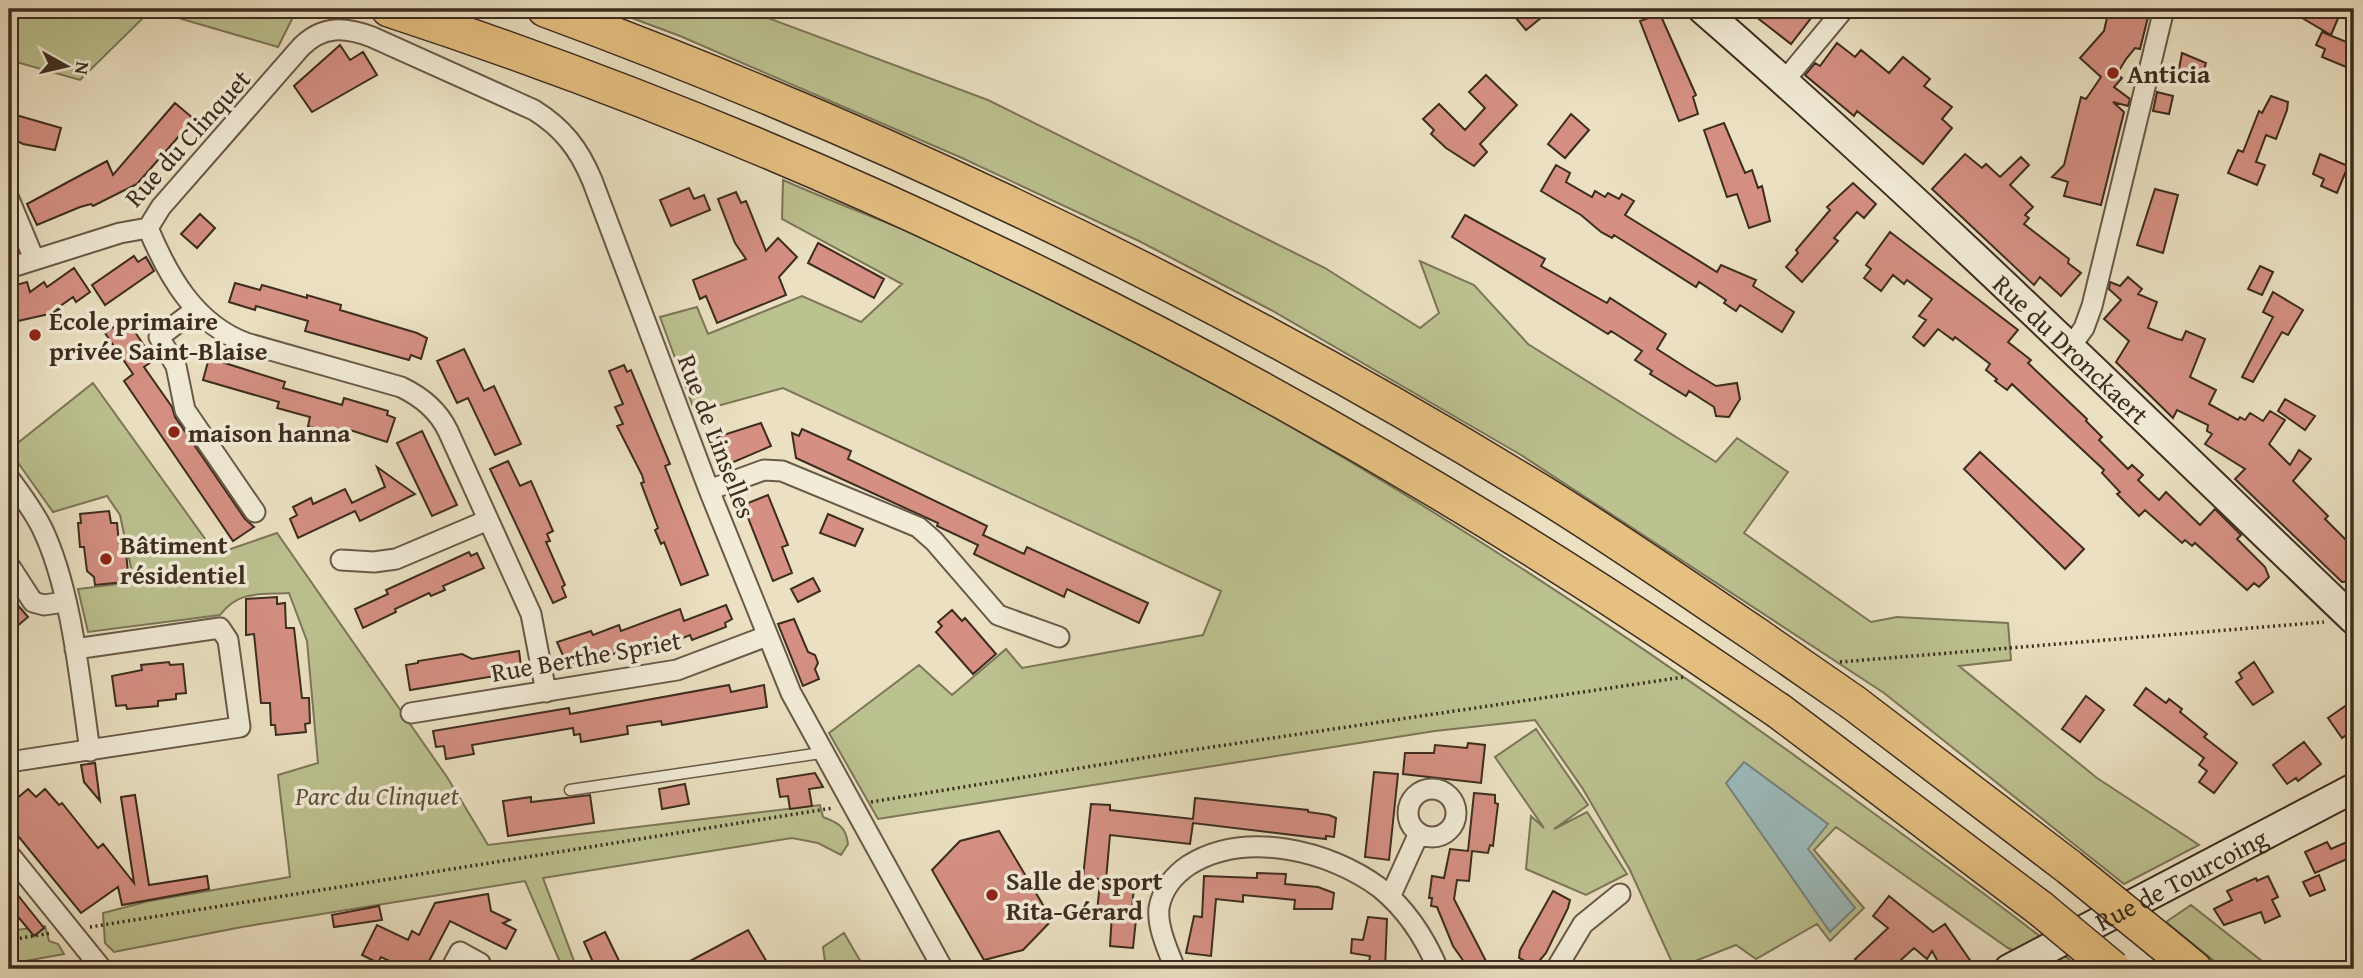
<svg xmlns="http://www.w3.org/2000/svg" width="2363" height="978" font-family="'Gentium Book Plus',serif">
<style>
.green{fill:#bcc190;stroke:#7c7658;stroke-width:2}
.water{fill:#9cbbbd;stroke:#76827e;stroke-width:2}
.building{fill:#d59083;stroke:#3d2c1f;stroke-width:2}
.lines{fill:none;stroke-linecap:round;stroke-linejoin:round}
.lane-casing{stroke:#685948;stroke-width:13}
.street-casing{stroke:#685948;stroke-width:23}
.secondary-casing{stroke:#3d2c1f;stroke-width:32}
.highway-casing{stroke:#3d2c1f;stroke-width:38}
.path{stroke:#3d2c1f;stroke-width:3.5;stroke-dasharray:2 3.5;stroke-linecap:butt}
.lane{stroke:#f2ecd7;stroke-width:10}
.street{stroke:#f2ecd7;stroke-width:19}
.secondary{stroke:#f2ecd7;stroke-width:28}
.highway{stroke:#e6c081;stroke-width:35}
.highway-bridge-casing{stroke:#3d2c1f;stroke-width:38;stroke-linecap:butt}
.highway-bridge{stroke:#e6c081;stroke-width:35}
.poi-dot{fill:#8f2418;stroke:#f2ecd7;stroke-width:2.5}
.labels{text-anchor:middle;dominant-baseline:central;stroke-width:7;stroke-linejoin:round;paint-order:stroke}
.poi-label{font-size:26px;font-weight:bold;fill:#3d2c1f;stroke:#f2ecd7;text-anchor:start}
.street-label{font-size:26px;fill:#3d2c1f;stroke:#f2ecd7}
.park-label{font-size:26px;font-style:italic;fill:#5d513b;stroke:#f2ecd7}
</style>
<rect width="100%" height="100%" fill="#ebe1c2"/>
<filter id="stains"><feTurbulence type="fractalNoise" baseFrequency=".00286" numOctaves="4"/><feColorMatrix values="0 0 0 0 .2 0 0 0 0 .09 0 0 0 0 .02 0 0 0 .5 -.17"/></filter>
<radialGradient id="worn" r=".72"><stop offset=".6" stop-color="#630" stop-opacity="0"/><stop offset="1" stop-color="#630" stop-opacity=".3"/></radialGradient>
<path class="green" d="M9 9H297L278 47 151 10 80 80 9 60Z
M608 9H744L988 100 1325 268 1420 328 1439 313 1420 261 1474 285 1528 344 1716 462 1737 438 1788 472 1744 533 1871 622 1897 617 2008 623 2011 660 1959 666 2097 778 2199 845 2124 884 1884 693 1521 455 1271 310 1139 241 962 158 680 36Z
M783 180C848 209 916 232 980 263 1285 408 1571 591 1842 790 1922 849 2004 906 2081 969H2056L2008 948 1836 827 1814 850 1864 908 1830 941 1817 924 1756 959 1736 945 1675 969 1630 870 1583 789 1535 720 1435 731 878 819 829 733 919 665 952 695 1006 649 1022 668 1203 635 1221 591 783 388 695 412 660 317 697 307 708 334 802 296 861 322 902 284 782 219Z
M93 383 216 554 277 533 447 777 488 845 820 805 823 817C839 823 846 827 848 844L841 855 818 843 792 838 543 878 577 969H563L525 881 242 927 114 952 105 943 103 913 149 901 290 877 278 775 318 763 307 641 289 593C259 595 239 590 220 615L88 632 78 589 134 582 120 515 107 496 53 512 9 450Z
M1536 729 1588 805 1554 829 1587 812 1627 874 1586 895 1526 869 1531 816 1544 828 1495 757Z
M2191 905 2272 969H2224L2166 922Z
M45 926 49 941 58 944 64 954 9 964V931Z
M844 933 865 969H826L823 947Z"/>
<path class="water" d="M1744 762 1828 824 1808 849 1855 908 1830 932 1726 783Z"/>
<path class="building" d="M1526 9H1552L1526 30 1516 18Z
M1746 9H1818L1791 44Z
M2109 9H2146L2149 13 2140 49 2135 48 2126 59 2117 74 2122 78 2114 87 2130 99 2128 106 2113 102 2124 112 2101 205 2064 196 2068 182 2052 177 2064 165 2081 97 2086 99 2101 77 2080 58 2104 31Z
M2287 9H2342L2331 35Z
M1660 14 1696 95 1693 97 1698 114 1679 121 1640 21Z
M2322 32 2354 45 2346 67 2322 57 2325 49 2316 45Z
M1837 43 1855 57 1861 50 1889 73 1903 57 1930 79 1924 86 1952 107 1942 119 1952 128 1923 164 1857 111 1854 116 1805 75 1815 63 1820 66Z
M340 45 350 60 363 52 377 75 312 112 294 86Z
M2182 53 2206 63 2201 79 2178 74Z
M1486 75 1517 105 1480 144 1487 152 1474 166 1446 148 1431 134 1434 130 1423 119 1439 104 1465 130 1485 108 1469 92Z
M2157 92 2173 96 2169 114 2153 111Z
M2271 96 2288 102 2287 110 2276 139 2266 135 2256 162 2265 165 2257 185 2228 173 2238 150 2243 152 2259 111 2262 113Z
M175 103 194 119 137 184 93 206 91 204 80 207 37 225 27 204 107 161 113 175Z
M9 113 61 128 55 150 23 144 9 137Z
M1571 114 1589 130 1565 158 1548 144Z
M1724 123 1745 173 1752 170 1758 188 1762 186 1770 221 1749 228 1737 194 1727 197 1704 130Z
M1965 154 1982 168 1986 164 2000 177 2021 157 2029 165 2010 185 2033 207 2025 215 2029 218 2024 224 2069 259 2068 263 2081 273 2061 296 2040 277 2034 285 1932 189Z
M2320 154 2348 166 2337 193 2321 186 2324 179 2313 174Z
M1556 165 1570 173 1566 182 1592 197 1595 191 1605 197 1608 193 1619 199 1622 194 1634 201 1625 215 1717 272 1721 265 1756 280 1753 286 1794 312 1782 332 1740 305 1736 311 1724 303 1726 300 1699 282 1696 287 1614 235 1612 238 1601 232 1581 215 1541 191Z
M1853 183 1876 204 1864 218 1857 212 1834 238 1838 241 1802 282 1786 267 1798 253 1796 250 1830 210 1827 207Z
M689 188 694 199 704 195 710 210 671 226 660 200Z
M2155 189 2178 195 2163 253 2137 245Z
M736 192 741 203 746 201 766 251 778 238 797 257 779 277 786 295 717 323 706 296 700 299 693 280 746 259 735 243 718 199Z
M200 214 215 228 197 248 181 234Z
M1465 215 1545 259 1541 266 1607 303 1610 298 1666 334 1657 349 1685 367 1716 386 1737 383 1740 399 1729 417 1716 416 1714 407 1689 391 1686 396 1650 374 1652 371 1635 360 1642 351 1611 331 1608 334 1452 237Z
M1890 232 2018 330 2008 342 2031 360 2028 363 2087 419 2086 421 2102 437 2099 440 2128 469 2132 465 2143 475 2138 480 2159 500 2166 492 2200 525 2215 509 2241 535 2237 539 2265 567 2269 577 2259 587 2254 583 2247 590 2195 543 2192 546 2185 540 2182 543 2145 510 2139 516 2117 494 2120 492 2102 473 2104 470 2012 384 2007 390 1995 381 1997 379 1986 370 1990 364 1955 337 1953 340 1938 329 1924 346 1913 337 1926 320 1919 316 1932 299 1907 280 1904 284 1893 275 1881 291 1864 278 1871 269 1866 265Z
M818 243 884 279 874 298 808 263Z
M134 256 138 262 146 257 154 271 105 305 92 285Z
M2260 266 2273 272 2262 295 2248 289Z
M74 268 90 292 76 302 73 297 49 314 9 323V287L27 282 30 292 44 282 47 287Z
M2128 277 2142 289 2138 294 2157 302 2148 328 2177 339 2182 340 2186 331 2205 339 2190 377 2216 390 2209 404 2238 420 2240 417 2245 420 2250 413 2263 421 2270 411 2285 420 2269 444 2290 465 2299 450 2311 459 2293 481 2328 516 2325 519 2346 540 2354 531V581L2342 582 2235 479 2245 469 2205 444 2212 434 2207 431 2208 425 2177 410 2173 418 2116 362 2129 341 2104 319 2121 300 2109 289 2110 282 2120 286Z
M235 283 260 290 262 285 307 298V295L341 305 340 310 417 333 427 338 421 359 411 355 409 360 305 331 308 321 256 306 255 310 229 302Z
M2273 292 2303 310 2288 335 2282 332 2253 382 2242 377 2273 317 2263 312Z
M126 319 154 360 144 367 172 407 175 417 245 519 254 527 233 541 124 381 133 374 105 333Z
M464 349 484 391 494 386 521 444 495 455 468 398 457 403 437 361Z
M209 358 285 382 283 388 342 405 344 398 388 411 387 415 395 418 387 442 344 428 341 439 326 434V432L308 426 310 417 277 408 279 402 203 380Z
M624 365 627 372 631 370 670 464 665 466 708 575 681 585 664 542 661 544 655 530 658 528 641 483 644 482 642 475 617 426 623 424 615 407 623 404 609 371Z
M2285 399 2315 416 2305 430 2278 411Z
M761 423 771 446 729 464 726 459 720 461 712 443 719 441 717 437Z
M802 429 851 451 848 459 987 526 983 535 1024 554 1027 547 1148 603 1139 623 1067 589 1064 597 974 554 978 545 937 526 938 523 796 458 792 433 799 436Z
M422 431 457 505 432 516 397 443Z
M1980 452 2084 549 2065 569 1964 469Z
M508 461 520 486 531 481 553 531 547 534 550 541 546 542 565 585 562 587 566 597 553 603 490 469Z
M377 467 415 494 360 521 355 511 298 538 290 519 297 515 293 507 311 498 313 504 345 489 352 503 385 487Z
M768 495 788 545 782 547 792 573 773 581 743 505Z
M109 511 111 523H117L119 543H125L128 572 123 573 124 582 95 585 94 577 87 571 84 547H80L78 523H81L80 514Z
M828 514 863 529 855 546 820 533Z
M469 552 471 556 477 553 484 568 443 586 445 590 431 596 429 593 395 609 396 612 363 628 355 609 388 594 386 590Z
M813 578 820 591 798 602 791 589Z
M9 595 28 617 9 633Z
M277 597V604L285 603 286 628H294L302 698H309L310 723 305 724 306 732 276 735 275 725H271L270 703H261L254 634 246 635V599Z
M726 605 732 619 725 623 726 627 692 640 690 635 633 658 629 648 585 665 583 661 568 667 557 642 591 631 593 635 619 625 621 631 680 609 684 621Z
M952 610 962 621 965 618 996 654 973 674 936 632 942 626 938 622Z
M794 619 808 652 815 655 818 663 815 669 819 679 803 686 778 624Z
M519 651 521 666 512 668 513 673 410 690 406 665 418 663V661L462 654 472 659Z
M169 662 170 665 183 664 186 693 176 694V699L158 701V706L127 709 126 705 116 706 112 676 142 670 141 665Z
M2254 662 2273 692 2253 705 2236 682 2242 678 2239 673Z
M729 685 731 692 764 685 767 707 662 725 661 721 627 726 628 734 581 742 580 734 574 735 573 728 472 745 474 754 446 759 444 746 436 747 433 731 569 708 570 714Z
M2146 688 2166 703 2169 699 2182 709 2180 712 2207 734 2204 737 2237 763 2214 793 2199 782 2207 771 2199 765 2204 758 2134 705Z
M2086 696 2104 710 2080 742 2062 729Z
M2354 700V729L2342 738 2328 718Z
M2304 742 2321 764 2298 781 2296 778 2287 784 2273 765Z
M1468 743 1485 745 1481 783 1403 774 1405 753H1434L1435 745 1467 748Z
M95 763 100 801 84 782 81 765Z
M1374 772 1398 774 1389 860 1365 857Z
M815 773 823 787 809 789 812 806 790 809 788 796 780 797 777 779Z
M685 784 689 804 662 809 659 789Z
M28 789 36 797 45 789 59 805 62 803 98 848 103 844 134 883 121 797 135 795 149 885 207 876 209 889 122 905 118 887 81 913 9 825V805Z
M1474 793 1495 795V803L1498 804 1493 846 1490 845 1488 853 1472 851 1469 881 1457 880 1454 899 1486 961 1469 969 1453 946 1437 907 1431 906 1432 898H1429L1432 876 1444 878 1450 849 1468 851Z
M590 795 594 823 508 836 503 801 531 797V802Z
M1195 798 1308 810V812L1329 815 1336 818 1334 837 1326 836V839L1193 823 1190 844 1110 835 1106 880 1083 877 1091 804 1110 805V810L1193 819Z
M999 831 1052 920 1023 950 984 960 932 870 960 841Z
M2327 842 2331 849 2347 842 2354 856 2315 873 2305 852Z
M1257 873 1286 874 1285 884 1318 887 1334 893 1332 909H1294L1295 900 1243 895V902L1216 899 1211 956 1186 953 1194 916 1202 917 1204 876 1257 878Z
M2319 875 2325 890 2310 896 2303 882Z
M2268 876 2278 897 2272 900 2280 916 2265 923 2261 912 2224 925 2214 909 2232 900 2227 891 2256 878 2257 881Z
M1100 883 1134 887 1131 919H1136L1133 948 1110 946 1112 914 1097 912Z
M9 884 44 928 34 936 9 906Z
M1553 891 1570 900 1568 908 1546 953 1535 966 1519 958 1520 950Z
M488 894 491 911 510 920 503 923 516 930 506 949 450 921 425 969H407L381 957 378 963 362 955 377 925 408 940 412 931 419 935 435 903Z
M1889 896 1933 932 1945 924 1976 969H1942L1932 951 1927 959 1914 948 1891 969H1864L1855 959 1888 928 1873 916Z
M379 906 382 920 334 927 332 915Z
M1368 917 1387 919 1385 969H1368L1370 956 1351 953 1352 939 1363 940Z
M748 930 771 969H675Z
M605 932 623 969H596L584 942Z"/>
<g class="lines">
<g class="lane-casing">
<path id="lane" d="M570 790 821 753"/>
</g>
<g class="street-casing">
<path id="street" d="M1785 80 1844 9
M9 199 34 259
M148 228 161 207 301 47C323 25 345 27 372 37L534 110C563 128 579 149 592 180L709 490 791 693 943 969
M148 228C168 276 195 324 246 343L401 387C422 397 438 410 448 431L531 614 546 692
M9 268 120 233 148 228
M195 310 159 337 176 366 185 410 255 512
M2071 346 2084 328 2092 306 2164 9
M9 478C21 494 33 510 42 528 72 590 80 683 90 751
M709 490 764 470 782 471 918 527 934 541 998 615 1059 637
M341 560 374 562 396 559 488 520
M9 565 33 602 44 605 64 602
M411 713 677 670 767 636
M9 762 240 727 228 640 220 628 75 649
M1408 813a24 24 0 1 1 48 0a24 24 0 1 1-48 0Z
M9 854 102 969
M1390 897 1419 833
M451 969 460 952 480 963 477 969
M1175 969C1168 950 1157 928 1159 908 1162 890 1174 875 1189 865 1245 830 1329 850 1380 888 1407 910 1425 938 1438 969
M1556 969 1583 924 1620 894"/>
</g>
<g class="secondary-casing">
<g id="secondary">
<path id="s1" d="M1702 9C1927 205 2139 414 2354 620"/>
<path id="s2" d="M2009 969 2354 788"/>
</g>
</g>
<g class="highway-casing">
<path id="highway" d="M389 9C845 158 1282 378 1680 644
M545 9C887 135 1215 294 1527 484 1605 531 1680 584 1756 635
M1854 703 2069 867
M1779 711 2041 909
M2160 941 2194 969"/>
</g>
<path class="path" d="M1840 662 2324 622
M871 802 1185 751 1684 677
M90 927 833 808
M9 940 52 933"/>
<use href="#lane" class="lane"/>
<use href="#street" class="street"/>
<use href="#secondary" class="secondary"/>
<use href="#highway" class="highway"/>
<g class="highway-bridge-casing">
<path id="highway-bridge" d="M1756 635 1854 703
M1680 644 1779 711
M2069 867 2160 941
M2041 909 2113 969"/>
</g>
<use href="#highway-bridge" class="highway-bridge"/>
</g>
<g class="poi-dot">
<circle cx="2113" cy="73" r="7"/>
<circle cx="35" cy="335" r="7"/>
<circle cx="174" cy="432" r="7"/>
<circle cx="106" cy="559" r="7"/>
<circle cx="992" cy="895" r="7"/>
</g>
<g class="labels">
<g class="poi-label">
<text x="2127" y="73">Anticia</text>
<text x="49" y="320">École primaire<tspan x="49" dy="30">privée Saint-Blaise</tspan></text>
<text x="188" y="432">maison hanna</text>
<text x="120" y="544">Bâtiment<tspan x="120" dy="30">résidentiel</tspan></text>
<text x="1006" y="880">Salle de sport<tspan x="1006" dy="30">Rita-Gérard</tspan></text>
</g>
<g class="street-label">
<text transform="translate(187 138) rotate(-48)">Rue du Clinquet</text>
<text stroke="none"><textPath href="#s1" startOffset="502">Rue du Dronckaert</textPath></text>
<text transform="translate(717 436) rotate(69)">Rue de Linselles</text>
<text transform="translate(586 656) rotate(-10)">Rue Berthe Spriet</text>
<text stroke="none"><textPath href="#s2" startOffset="194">Rue de Tourcoing</textPath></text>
</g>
<g class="park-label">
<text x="377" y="795">Parc du Clinquet</text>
</g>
</g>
<rect width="2363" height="978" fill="none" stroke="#ebe1c2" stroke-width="35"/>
<rect x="10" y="10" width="2342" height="957" fill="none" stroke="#3d2c1f" stroke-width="3.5"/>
<rect x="18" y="18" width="2328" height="943" fill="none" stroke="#3d2c1f" stroke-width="2"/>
<g transform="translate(66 66) rotate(98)" stroke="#f2ecd7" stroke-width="5" paint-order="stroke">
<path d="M0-5L12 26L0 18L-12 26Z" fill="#3d2c1f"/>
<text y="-10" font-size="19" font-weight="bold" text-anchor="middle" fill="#3d2c1f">N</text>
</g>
<rect width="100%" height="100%" filter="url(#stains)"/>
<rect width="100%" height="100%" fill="url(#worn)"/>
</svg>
